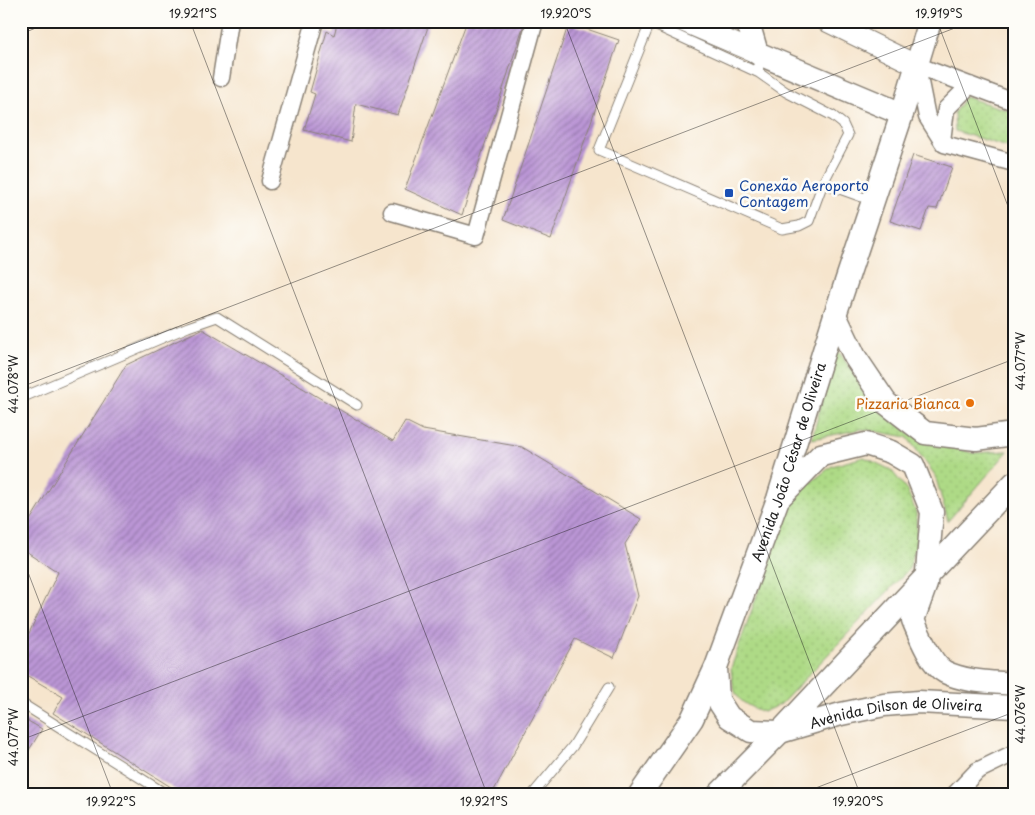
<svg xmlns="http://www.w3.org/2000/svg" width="1035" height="815" font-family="'Playpen Sans',sans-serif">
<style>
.green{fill:url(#green-dots);stroke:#657b51}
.building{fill:url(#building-hatch)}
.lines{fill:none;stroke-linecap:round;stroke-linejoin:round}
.service-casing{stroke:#898074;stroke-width:11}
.minor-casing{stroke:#898074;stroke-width:19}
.tertiary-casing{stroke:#898074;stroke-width:22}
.secondary-casing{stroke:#898074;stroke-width:25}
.service{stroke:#fff;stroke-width:9}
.minor{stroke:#fff;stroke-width:16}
.tertiary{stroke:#fff;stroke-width:20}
.secondary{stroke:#fff;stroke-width:22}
.ticks{fill:none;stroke:#1c1c1c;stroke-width:1;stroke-opacity:0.45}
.transit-dot{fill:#1a4fb4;stroke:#fdfcf7;stroke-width:2}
.food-dot{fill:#e8710a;stroke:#fdfcf7;stroke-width:2}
.labels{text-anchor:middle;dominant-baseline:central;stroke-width:5;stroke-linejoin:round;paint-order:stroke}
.transit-label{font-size:14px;fill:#164399;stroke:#fdfcf7;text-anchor:start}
.food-label{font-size:14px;fill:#c56008;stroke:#fdfcf7;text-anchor:end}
.street-label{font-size:14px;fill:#1c1c1c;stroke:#fdfcf7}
.neatline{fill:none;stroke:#1c1c1c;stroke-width:2}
.ticks-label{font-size:12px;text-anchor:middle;fill:#1c1c1c}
</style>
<defs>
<pattern id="green-dots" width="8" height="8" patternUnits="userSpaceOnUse" patternTransform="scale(1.25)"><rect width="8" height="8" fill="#aeda86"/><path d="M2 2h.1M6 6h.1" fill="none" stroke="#95ba73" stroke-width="1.8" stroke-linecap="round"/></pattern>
<pattern id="building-hatch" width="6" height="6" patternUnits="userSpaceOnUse" patternTransform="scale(1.25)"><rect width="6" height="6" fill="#bb96d6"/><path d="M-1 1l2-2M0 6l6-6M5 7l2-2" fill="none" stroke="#977aad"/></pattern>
</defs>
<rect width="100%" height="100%" fill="#fdfcf7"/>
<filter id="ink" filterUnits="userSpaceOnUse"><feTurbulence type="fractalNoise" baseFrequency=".02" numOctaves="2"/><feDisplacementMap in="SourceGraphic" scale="10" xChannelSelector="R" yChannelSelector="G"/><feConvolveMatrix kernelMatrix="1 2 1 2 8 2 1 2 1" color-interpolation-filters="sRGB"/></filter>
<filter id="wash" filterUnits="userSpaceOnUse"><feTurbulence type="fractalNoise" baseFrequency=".0096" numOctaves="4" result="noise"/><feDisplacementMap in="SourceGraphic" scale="20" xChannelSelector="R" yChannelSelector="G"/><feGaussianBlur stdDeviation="1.12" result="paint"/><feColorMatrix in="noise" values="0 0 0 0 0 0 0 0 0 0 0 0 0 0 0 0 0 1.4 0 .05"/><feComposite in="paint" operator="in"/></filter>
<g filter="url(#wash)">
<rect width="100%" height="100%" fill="#f6e5cd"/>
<path class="green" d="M965 97 1014 112V149L955 131 954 113Z
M836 348 877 406 909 433 972 453 1008 451 948 521 935 475 907 437 862 429 812 439Z
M864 457 891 470 907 490 916 512 917 539 909 569 781 704 763 712C735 701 734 696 731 668L789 506 807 485 832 466Z"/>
<g id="blocks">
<path class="building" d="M338 21H430L398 115 356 104 351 142 304 130 315 94 310 92 327 31 334 35Z
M467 21H525L462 215 405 189Z
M569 23 619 40 551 239 503 220Z
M913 155 952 167 937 209 929 208 921 231 890 221Z
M202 329 393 441 405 421 423 430 522 447 641 519 625 544 638 596 614 658 575 639 492 794H182L53 713 63 697 21 672V650L58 572 21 548V535L126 365Z
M21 717 42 729 21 763Z"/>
</g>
</g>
<g filter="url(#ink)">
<use href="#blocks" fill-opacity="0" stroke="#898074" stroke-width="1"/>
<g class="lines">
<g class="service-casing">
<path id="service" d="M757 54 759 73 786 92 833 116 843 124 848 135 823 183 809 221 799 226 782 229 599 150 650 23 759 73
M823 183 873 201
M21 398 188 327 217 317 357 405
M21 703 166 794
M533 794 573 746 609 687"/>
</g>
<g class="minor-casing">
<path id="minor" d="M916 65 1014 102
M917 67 927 117 944 144 1014 163
M221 78 230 21
M942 141 946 109 970 85
M270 181 315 21
M392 212 476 236 535 21
M955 794 977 771 1014 753"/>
</g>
<g class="tertiary-casing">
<path id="tertiary" d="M682 21 757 53
M826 21 916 65"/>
</g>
<g class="secondary-casing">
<g id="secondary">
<path d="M745 21 750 29 757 53 902 114"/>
<path d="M835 315 855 357 886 403 925 433 976 439 1014 434"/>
<path d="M780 497 821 455 866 444 891 452 913 465 932 512 926 584 913 620C919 634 931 665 945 672 965 682 992 682 1014 684"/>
<path id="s1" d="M716 668 718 700 729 717 751 731 780 732 841 714 884 705 919 702 1014 707"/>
<path id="s2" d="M640 794 692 719 716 667 778 499 835 315 902 114 930 21"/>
<path d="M719 794 780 732 1014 483"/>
</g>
</g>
<use href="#service" class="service"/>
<use href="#minor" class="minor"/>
<use href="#tertiary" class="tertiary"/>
<use href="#secondary" class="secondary"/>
</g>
</g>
<path class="ticks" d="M190 21 487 794M564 21 860 794M937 21 1014 222M21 34 53 21M21 387 973 21M21 554 113 794M21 740 1014 359M800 794 1014 712"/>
<rect class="transit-dot" x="724" y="188" width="10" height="10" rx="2.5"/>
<circle class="food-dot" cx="970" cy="403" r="5"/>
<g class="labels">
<g class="transit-label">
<text x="739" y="185">Conexão Aeroporto<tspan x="739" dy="16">Contagem</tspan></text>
</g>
<g class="food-label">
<text x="960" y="403">Pizzaria Bianca</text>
</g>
<g class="street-label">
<text stroke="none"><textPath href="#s2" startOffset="366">Avenida João César de Oliveira</textPath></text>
<text stroke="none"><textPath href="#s1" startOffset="226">Avenida Dilson de Oliveira</textPath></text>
</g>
</g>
<rect width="1035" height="815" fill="none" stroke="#fdfcf7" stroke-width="55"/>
<rect x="28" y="28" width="980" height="760" class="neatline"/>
<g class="ticks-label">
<text x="193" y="18">19.921°S</text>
<text x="566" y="18">19.920°S</text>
<text x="939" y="18">19.919°S</text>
<text transform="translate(1021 361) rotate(-90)" y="4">44.077°W</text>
<text transform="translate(14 384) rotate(-90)" y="4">44.078°W</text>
<text transform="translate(1021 714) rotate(-90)" y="4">44.076°W</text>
<text transform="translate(14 737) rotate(-90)" y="4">44.077°W</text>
<text x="111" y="806">19.922°S</text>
<text x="484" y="806">19.921°S</text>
<text x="858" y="806">19.920°S</text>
</g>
</svg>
